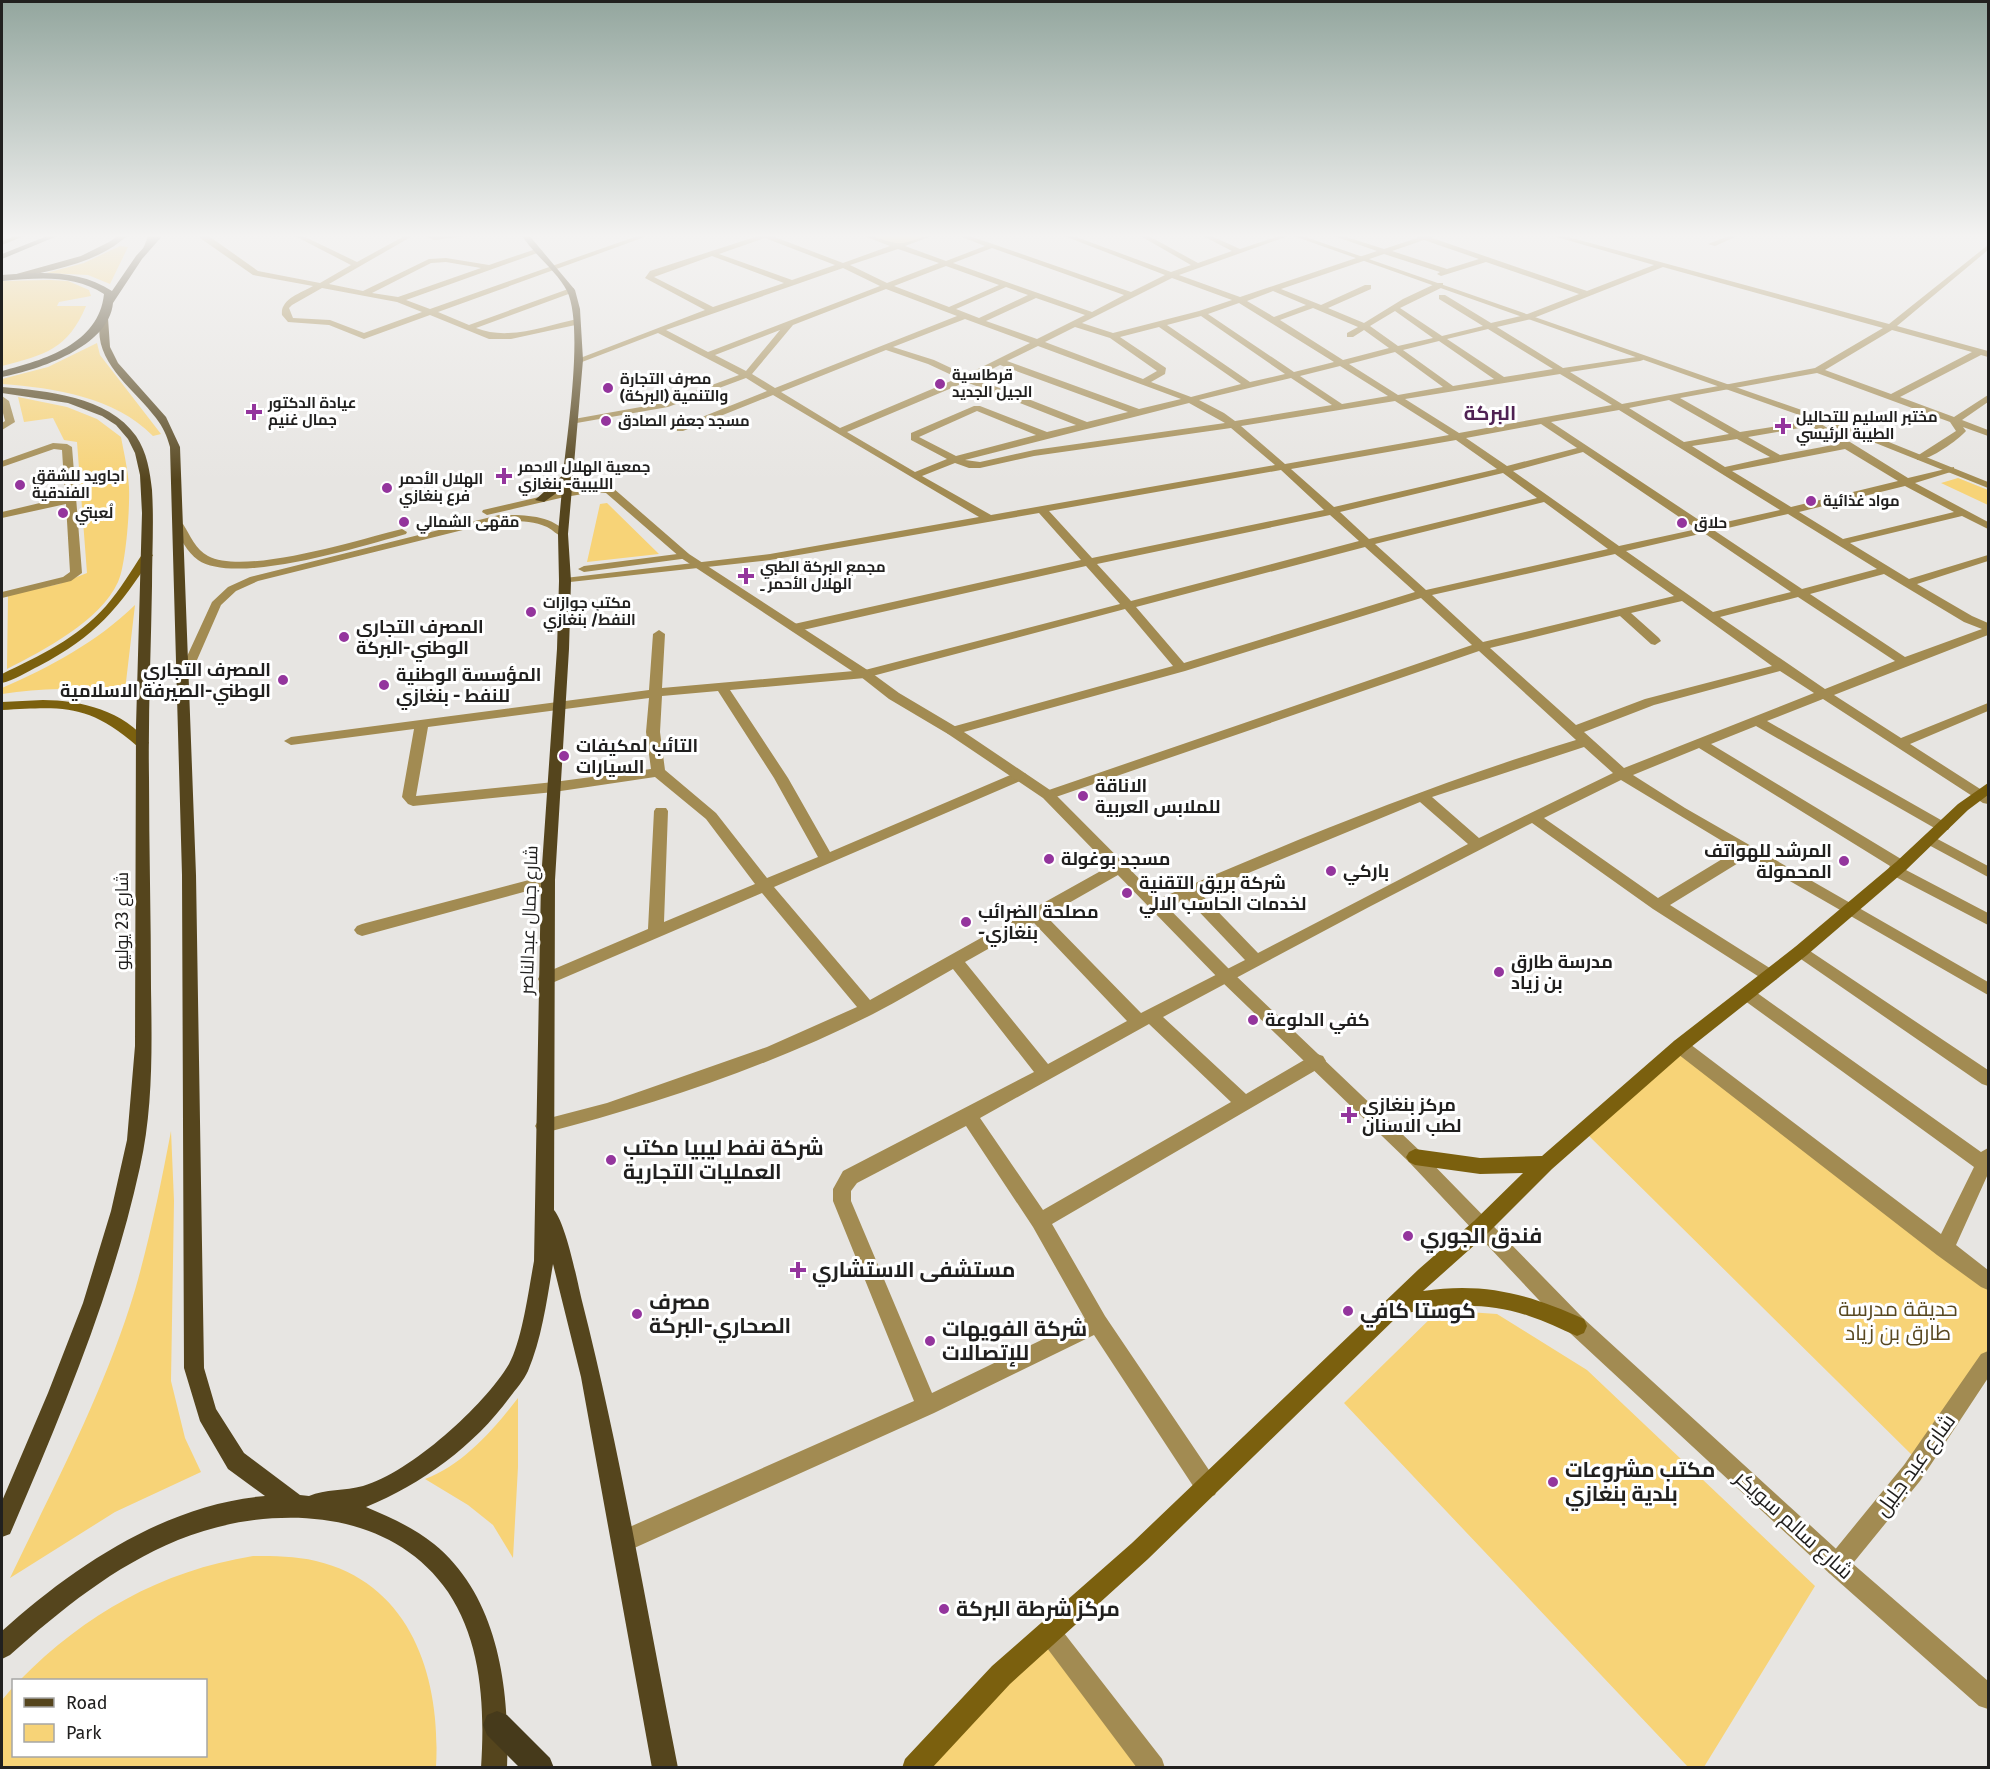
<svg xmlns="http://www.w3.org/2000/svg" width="1990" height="1769" font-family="'Fira Sans',Cairo,sans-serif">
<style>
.green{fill:#f7d377}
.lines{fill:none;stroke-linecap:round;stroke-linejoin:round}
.minor{fill:#a28b52;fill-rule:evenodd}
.tertiary{fill:#a28b52;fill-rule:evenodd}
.secondary{fill:#7b600e;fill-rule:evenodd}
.primary{fill:#55451d;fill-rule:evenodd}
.trunk{fill:#463a1b;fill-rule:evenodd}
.poi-dot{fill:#94359d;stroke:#fff;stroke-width:2}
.labels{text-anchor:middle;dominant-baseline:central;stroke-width:6;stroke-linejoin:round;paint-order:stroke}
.far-poi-label{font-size:15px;font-weight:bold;fill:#21201f;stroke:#fff;text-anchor:start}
.poi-label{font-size:18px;font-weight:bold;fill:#21201f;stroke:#fff;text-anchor:start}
.street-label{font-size:18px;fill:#21201f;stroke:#fff}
.far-district-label{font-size:20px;font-weight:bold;fill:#502254;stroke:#fff}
.near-poi-label{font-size:21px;font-weight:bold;fill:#21201f;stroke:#fff;text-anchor:start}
.near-park-label{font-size:21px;fill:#584821;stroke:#fff}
.near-street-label{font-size:21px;fill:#21201f;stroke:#fff}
</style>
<rect width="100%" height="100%" fill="#e7e5e2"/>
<path class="green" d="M858 234H933L895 247Z
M120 246 128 247 110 284 88 275 46 273 84 263Z
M50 280 68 281 89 290 91 296 59 302 57 306H86C68 349 45 355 2 366V281Z
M97 343 100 355 161 434 153 436C115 397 55 388 2 384V379L48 367Z
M18 397 67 407 97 419 121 437C124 453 128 470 129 487 130 507 126 565 118 582 100 621 44 650 7 669L8 595 59 584 87 573 77 442 64 440 53 418 24 422Z
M1958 478 1988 490V505L1941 483Z
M607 503 659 554 587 562 600 504Z
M135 605 124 699C84 685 43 688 2 694V688C50 667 97 642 135 605Z
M1682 1050 1988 1282V1356L1914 1457 1587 1134Z
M171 1131 174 1201 171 1381 185 1438 201 1472 115 1512 10 1578C55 1484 105 1390 135 1290 150 1238 161 1184 171 1131Z
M1439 1310 1497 1314 1587 1370 1815 1586 1704 1767H1688L1344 1403Z
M518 1398V1467L513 1558 493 1525 468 1505 425 1479C463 1465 494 1429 518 1398Z
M253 1556C274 1556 295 1556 316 1561 413 1584 441 1680 436 1767H2V1700L13 1687 14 1756H206V1680H20C85 1614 161 1571 253 1556Z
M1048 1637 1144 1768H920Z"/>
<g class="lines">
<path class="minor" d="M200 234H206L258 271 320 283 351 265 291 234H299L357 262 408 234H416L329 284 363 291 429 259 446 258 489 265 536 249 543 251 406 300 430 309 643 234H653L438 312 469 325 571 288H574V292L476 328C508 341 545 326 577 319L580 320V324L511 339H489L430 315 364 339 329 325 288 322 282 315C280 299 301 293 313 286L253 275 200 238ZM446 262 481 268 398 297 372 293 431 263ZM322 288 397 302 422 312 364 333 330 320 293 318 289 308 292 305Z
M420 234H483L434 240Z
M757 234H774L772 236 843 263 890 246 859 234C872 234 883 241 896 243 908 245 924 234 937 234L905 246 946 261 985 246 954 234H964L1131 292 1165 275 1059 234H1068L1171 272 1191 265 1137 234H1145L1198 263 1232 251 1199 234H1207L1240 249 1285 234H1294L1179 275 1240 297 1377 251 1328 234H1337L1384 249 1417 238V234H1438L1432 238 1587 291 1654 265 1546 234H1557L1889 324 1988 245V250L1897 326 1988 351V357L1981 355 1900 397 1954 417 1988 395V402L1962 420 1988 430V436L1963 427 1966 431C1958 440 1929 461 1917 460V456L1956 431 1950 422 1817 373 1680 398 1740 432 1824 419 1826 421 1821 424 1908 478 1954 467V471L1915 483 1988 522V529L1962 516 1850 543 1909 579 1988 555V561L1917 584 1972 616 1988 623V635L1834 695 1901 738 1988 703V711L1910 744 1988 794V804L1983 803 1823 699 1767 721 1948 824 1950 827 1948 830H1938L1756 726 1711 744 1906 862 1908 866 1906 870 1988 913V925L1890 874 1888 870 1890 866 1699 748 1633 775 1685 808 1988 982V995L1748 857 1670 905 1776 972 1778 976 1776 980H1764L1653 909 1532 823 1369 907 1163 1017 1246 1094 1311 1056 1317 1054 1323 1056 1326 1061 1323 1066 1052 1224 1105 1316 1215 1479 1218 1487 1215 1495 1207 1498 1199 1495 1094 1335 934 1413 632 1549 624 1552 616 1549 613 1541 616 1533 914 1401 833 1201V1189L843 1171 1034 1072 953 969C926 984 900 1000 873 1014 772 1065 654 1105 544 1133L538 1131 535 1126 538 1121 607 1103 767 1047 857 1007 762 893 552 983H540L538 979 540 975 648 929 654 811 656 808H666L668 811 664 922 755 884 706 819 655 777 554 792 413 806 408 804 402 797 414 729 291 745 284 741 291 737 649 690 653 634 659 630 665 634 662 688 865 670 1120 604 1086 566 794 632 788 628 794 624 1081 560 1039 513 770 560 561 583 559 581 565 578 770 554 979 517 773 395 683 431H677V427L767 391 746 378 668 407 571 424V420L574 419 663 403 739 375 658 333 582 362 575 360 705 310 645 278 650 271 758 236ZM765 238 835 265 792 280 719 254ZM1424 240 1479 259 1447 269 1392 251ZM992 248 1124 295 1092 312 953 263ZM898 249 939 263 887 283 850 265ZM1384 254 1440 272 1437 274 1441 276 1486 262 1579 294 1525 315 1491 323 1445 295H1439V299L1483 326 1442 336 1400 308 1443 287V283H1437L1403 299 1364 323 1328 308 1371 289V285H1365L1321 305 1281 289ZM712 256 784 283 713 307 654 277ZM946 266 999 285 949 307 894 286ZM1663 267 1883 328 1815 368 1622 404 1570 372 1640 361 1643 360V356L1563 368 1497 327 1531 319ZM843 268 880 286 708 352 666 330ZM1172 278 1232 300 1199 311 1113 333 1082 323ZM1006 287 1028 295 979 318 956 309ZM886 289 957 316 775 388 752 374 793 325ZM1273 291 1306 305 1274 317 1247 301ZM1036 298 1085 315 1037 339 986 321ZM1239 303 1334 362 1294 372 1208 314ZM1313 308 1358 327 1347 333V337H1353L1364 330 1389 348 1343 360 1280 320ZM1395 311 1433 338 1398 346 1370 326ZM1201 316 1285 374 1250 382 1167 325ZM965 319 1030 343 966 375 934 360 893 347ZM1075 327 1110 338 1157 371 1143 379 1045 342ZM1159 327 1241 384 1191 397 1151 382 1165 374 1166 368 1120 337ZM1488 329 1553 369 1504 377 1447 339ZM780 330 746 371 715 355ZM1892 330 1972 352 1891 394 1825 370ZM1439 341 1494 379 1453 386 1403 350ZM1038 346 1181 399 1139 409 1007 361ZM886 350 928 364 958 378 840 428 781 392ZM1395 352 1443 387 1398 395 1349 364ZM1000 365 1128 412 1087 422 974 378ZM1340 366 1388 396 1342 404 1300 376ZM1560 374 1612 405 1459 433 1405 399ZM1291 378 1332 405 1235 421 1224 413 1199 400ZM966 382 1076 425 1047 432 980 406H974L911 433V440L947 459 915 472 847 432ZM1669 400 1729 434 1684 442 1629 408ZM1395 401 1449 435 1285 464 1241 426ZM1189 403 1225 423 1034 450 980 462 965 460ZM1619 410 1780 510 1708 526 1551 422ZM977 411 1036 435 956 456 919 437ZM1541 424 1577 448 1507 466 1466 438ZM1811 426 1838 444 1780 455 1748 437ZM1231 428 1275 465 991 515 922 476 955 463 969 468H980L1034 456ZM1737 439 1770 457 1725 467 1692 446ZM1456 440 1497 469 1334 507 1291 469ZM1845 449 1898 481 1791 507 1732 471ZM1583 452 1697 529 1619 546 1513 471ZM1281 470 1324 510 1092 558 1049 511ZM1503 473 1537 498 1369 539 1340 512ZM1905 486 1954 512 1843 539 1799 512ZM1544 502 1608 549 1426 590 1375 544ZM1788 514 1877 569 1802 589 1715 531ZM1330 515 1359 541 1131 601 1097 564ZM1704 533 1791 592 1713 612 1626 551ZM1365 547 1415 592 1184 663 1136 607ZM1615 554 1674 596 1483 642 1432 595ZM1884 574 1964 622 1982 629 1905 657 1810 594ZM1798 597 1895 661 1825 689 1720 617ZM1421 598 1472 645 1043 792 1041 795 1048 800 1053 798 1479 651 1576 740C1431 784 1292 841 1154 901L1151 905 1154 909H1164L1187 899 1245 960 1141 1013 1046 916 1125 871 1127 867 1125 863H1115L870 1000 774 887 1025 779 1027 776 1025 773H1015L830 852 788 778 730 690 865 678 1125 609 1173 666 948 728 946 731 948 734 953 735 1185 671ZM1682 601 1772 666 1645 699 1576 725 1490 648 1620 616 1651 644 1655 645 1661 641 1659 638 1631 613ZM1780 671 1814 693 1624 768 1584 732 1654 705ZM718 691 774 778 818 857 767 878 716 813 665 770 660 732 662 696ZM649 698 646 732 651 769 554 782 416 796 428 727ZM1584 747 1613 773 1479 838 1432 797ZM1621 780 1737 850 1658 898 1544 818ZM1420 802 1468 844 1258 953 1200 893ZM1034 923 1127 1021 1048 1064 965 962ZM1149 1024 1231 1102 1043 1210 980 1118ZM966 1126 1033 1227 1085 1319 932 1393 851 1201V1191L857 1183Z
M1733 234H1742L1715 246 1708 244Z
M2 396 9 401 15 422 2 430V423L5 421 2 409Z
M53 443 67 444 72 447 82 573 71 581 2 598V592L63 577 70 572 66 504 2 518V512L65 497 62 450 54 449 2 467V461Z
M565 491 570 494 569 496 487 515 482 512 483 510Z
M499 515C523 515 551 514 568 534L563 537C557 535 553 530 547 527 532 520 515 521 499 521L258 581 236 591 221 605 190 676 184 680 178 676 212 602 228 587 250 577Z
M179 523 183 524C190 535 196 550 208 556 246 576 360 539 402 529L407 532 406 534C362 546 236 586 198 560 187 552 180 538 174 526Z
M685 553 689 554V558L584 572 578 569 584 566Z
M1930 835 1988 866V877L1925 843 1923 840Z
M548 875 555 880 553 884 362 936 357 934 354 930 357 926 362 924Z
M1801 945 1988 1070V1086L1982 1084 1795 955 1793 951 1795 947Z
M1747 988 1753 990 1981 1152 1988 1148V1174L1956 1245 1988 1270V1290L1981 1287 1937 1255 1674 1051 1672 1046 1674 1041 1680 1039 1686 1041 1941 1234 1974 1167 1741 998 1739 994 1741 990Z
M1988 1351V1378L1920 1481 1845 1573 1837 1576 1829 1573 1826 1565 1829 1557 1904 1465 1981 1354Z
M1049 1620 1057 1624 1162 1759 1165 1768H1137L1041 1640 1037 1632 1041 1624Z"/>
<path class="tertiary" d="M1288 234H1297L1859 430 1988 482V488L1853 434Z
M595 486 613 488 689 554 869 671 899 693 958 728 1053 792 1233 973 1421 1152 1584 1319 1845 1557 1988 1681V1709L1979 1706 1829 1573 1570 1333 1409 1162 1221 981 1043 798 948 734 889 699 861 677 681 558 606 493 595 492 565 497 560 494 565 491Z"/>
<path class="secondary" d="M20 234H29L2 245V241Z
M1974 234H1988V237L1977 236Z
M147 552 153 555C119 608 96 636 39 666 27 672 14 680 2 683V674C39 656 78 638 106 606 120 590 131 571 143 553Z
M43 700C81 700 124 711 149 743L142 747 137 746C87 703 63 707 2 710V702Z
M1988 783V795L1968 810 1906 870 1807 955 1686 1051 1552 1169 1488 1233 1423 1291C1485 1282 1528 1294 1584 1319L1587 1326 1584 1333 1577 1336C1561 1329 1545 1321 1529 1316 1485 1301 1443 1304 1399 1315L1148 1559 1010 1684 932 1768H902L905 1759 992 1666 1132 1543 1419 1269 1474 1221 1523 1173 1480 1174 1415 1165 1409 1162 1406 1157 1409 1152 1415 1149 1480 1158 1542 1156 1674 1041 1795 947 1896 862 1958 804Z"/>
<path class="primary" d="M121 234H129C97 265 47 271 6 280L2 278 81 256 109 242Z
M149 234H156L149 249H143Z
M521 234H528L575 290 580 309 583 360 568 534 571 581 569 649 555 880 554 1210C566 1224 577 1280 582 1301 621 1454 647 1612 678 1768H652L581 1377 553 1264C547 1299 542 1338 528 1371 524 1380 516 1389 510 1397 474 1446 422 1484 366 1507 390 1517 414 1528 434 1544 499 1597 510 1690 507 1768H481C485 1708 482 1643 448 1592 388 1505 267 1504 178 1540 113 1567 62 1609 10 1655L2 1659V1631C73 1567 166 1504 265 1496L228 1469 200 1421 184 1368 182 875 170 447C167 436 163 427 156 418 133 387 90 361 101 316L108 318 110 347 118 363 166 417 180 447 196 875 204 1368 216 1409 244 1453 300 1495 309 1496C325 1489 345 1491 363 1486 411 1472 484 1406 509 1364 522 1341 529 1288 534 1261L541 880 557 649 559 581 558 534 562 489 544 502 535 500 563 475C567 434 584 326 567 291 557 271 532 253 521 234Z
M2 387C46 391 108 396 136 436 147 452 150 472 152 490 154 522 152 554 152 586 151 650 148 714 149 778 149 848 151 919 151 989 152 1048 153 1109 140 1167 112 1295 61 1415 10 1534L2 1537V1501L48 1393 83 1303 111 1211 127 1140 135 1046 136 726 142 513 140 475 135 453 128 439 116 425 102 416 68 403 2 393Z"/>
<path class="trunk" d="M52 234H62L2 259V254Z
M156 234H164L142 259 113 303C109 347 38 370 2 377V371C44 360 99 344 104 294 73 274 38 278 2 281V275C40 272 79 269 112 291L136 256Z
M497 1711 507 1715 550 1758 554 1768H520L487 1735 483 1725 487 1715Z"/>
</g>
<linearGradient id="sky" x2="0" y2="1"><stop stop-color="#93a69e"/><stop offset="0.49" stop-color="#f4f3f2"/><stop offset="1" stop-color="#f4f3f2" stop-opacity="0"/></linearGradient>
<rect width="1990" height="481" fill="url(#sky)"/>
<g class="poi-dot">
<circle cx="940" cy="384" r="6"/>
<circle cx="608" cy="388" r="6"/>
<path d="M251 403h6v6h6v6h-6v6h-6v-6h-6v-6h6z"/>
<circle cx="606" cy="421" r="6"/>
<path d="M1780 417h6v6h6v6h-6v6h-6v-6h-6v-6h6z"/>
<path d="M501 467h6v6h6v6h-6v6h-6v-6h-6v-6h6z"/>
<circle cx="20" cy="485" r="6"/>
<circle cx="387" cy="488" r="6"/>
<circle cx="1811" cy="501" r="6"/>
<circle cx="63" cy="513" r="6"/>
<circle cx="404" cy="522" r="6"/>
<circle cx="1682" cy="523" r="6"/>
<path d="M743 567h6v6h6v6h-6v6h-6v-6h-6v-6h6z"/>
<circle cx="531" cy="612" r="6"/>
<circle cx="344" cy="637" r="6"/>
<circle cx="283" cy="680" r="6"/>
<circle cx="384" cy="685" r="6"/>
<circle cx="564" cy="756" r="6"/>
<circle cx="1083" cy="796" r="6"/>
<circle cx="1049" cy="859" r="6"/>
<circle cx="1844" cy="861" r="6"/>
<circle cx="1331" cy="871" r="6"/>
<circle cx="1127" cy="893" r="6"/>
<circle cx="966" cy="922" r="6"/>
<circle cx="1499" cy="972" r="6"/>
<circle cx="1253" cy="1020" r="6"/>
<path d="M1346 1106h6v6h6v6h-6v6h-6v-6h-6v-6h6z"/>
<circle cx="611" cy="1160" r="6"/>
<circle cx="1408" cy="1236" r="6"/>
<path d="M795 1261h6v6h6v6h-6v6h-6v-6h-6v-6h6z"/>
<circle cx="1348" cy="1311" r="6"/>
<circle cx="637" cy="1314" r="6"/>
<circle cx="930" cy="1341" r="6"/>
<circle cx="1553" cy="1482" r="6"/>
<circle cx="944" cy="1609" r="6"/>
</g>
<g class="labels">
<g class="far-poi-label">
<text x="952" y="375">قرطاسية<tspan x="952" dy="17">الجيل الجديد</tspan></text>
<text x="620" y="379">مصرف التجارة<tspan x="620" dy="17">والتنمية (البركة)</tspan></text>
<text x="268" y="403">عيادة الدكتور<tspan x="268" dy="17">جمال غنيم</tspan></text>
<text x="1796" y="417">مختبر السليم للتحاليل<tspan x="1796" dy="17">الطيبة الرئيسي</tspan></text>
<text x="618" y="421">مسجد جعفر الصادق</text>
<text x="518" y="467">جمعية الهلال الاحمر<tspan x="518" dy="17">الليبية- بنغازي</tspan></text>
<text x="32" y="476">اجاويد للشقق<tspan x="32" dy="17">الفندقية</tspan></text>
<text x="399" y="479">الهلال الأحمر<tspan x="399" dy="17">فرع بنغازي</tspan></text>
<text x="1823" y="501">مواد غذائية</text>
<text x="75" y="513">لُعبتي</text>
<text x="416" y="522">مقهى الشمالي</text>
<text x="1694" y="523">حلاق</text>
<text x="760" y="567">مجمع البركة الطبي<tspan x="760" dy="17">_الهلال الأحمر</tspan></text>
<text x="543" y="603">مكتب جوازات<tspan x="543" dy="17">النفط/ بنغازي</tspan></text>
</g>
<g class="poi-label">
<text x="356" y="627">المصرف التجاري<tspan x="356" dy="21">الوطني-البركة</tspan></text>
<text x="271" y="670" text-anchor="end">المصرف التجاري<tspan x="271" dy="21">الوطني-الصيرفة الاسلامية</tspan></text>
<text x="396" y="675">المؤسسة الوطنية<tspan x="396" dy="21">للنفط - بنغازي</tspan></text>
<text x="576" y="746">التائب لمكيفات<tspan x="576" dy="21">السيارات</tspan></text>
<text x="1095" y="786">الاناقة<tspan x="1095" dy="21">للملابس العربية</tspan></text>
<text x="1832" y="851" text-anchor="end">المرشد للهواتف<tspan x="1832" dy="21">المحمولة</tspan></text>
<text x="1061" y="859">مسجد بوغولة</text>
<text x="1343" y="871">باركي</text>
<text x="1139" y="883">شركة بريق التقنية<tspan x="1139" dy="21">لخدمات الحاسب الالي</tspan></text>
<text x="978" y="912">مصلحة الضرائب<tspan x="978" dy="21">-بنغازي</tspan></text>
<text x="1511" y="962">مدرسة طارق<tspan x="1511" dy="21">بن زياد</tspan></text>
<text x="1265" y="1020">كفي الدلوعة</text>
<text x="1362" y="1105">مركز بنغازي<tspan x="1362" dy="21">لطب الاسنان</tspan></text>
</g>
<g class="street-label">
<text transform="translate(529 920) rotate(-88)">شارع جمال عبدالناصر</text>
<text transform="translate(122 921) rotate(-90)">شارع 23 يوليو</text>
</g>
<g class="far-district-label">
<text x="1490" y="413">البركة</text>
</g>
<g class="near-poi-label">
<text x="623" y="1148">شركة نفط ليبيا مكتب<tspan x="623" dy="24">العمليات التجارية</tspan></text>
<text x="1420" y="1236">فندق الجوري</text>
<text x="812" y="1270">مستشفى الاستشاري</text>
<text x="649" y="1302">مصرف<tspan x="649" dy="24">الصحاري-البركة</tspan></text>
<text x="1360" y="1311">كوستا كافي</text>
<text x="942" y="1329">شركة الفويهات<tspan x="942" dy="24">للإتصالات</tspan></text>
<text x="1565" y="1470">مكتب مشروعات<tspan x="1565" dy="24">بلدية بنغازي</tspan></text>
<text x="956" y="1609">مركز شرطة البركة</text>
</g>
<g class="near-park-label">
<text x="1898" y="1309">حديقة مدرسة<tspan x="1898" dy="24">طارق بن زياد</tspan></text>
</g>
<g class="near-street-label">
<text transform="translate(1915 1465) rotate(-54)">شارع عبد جليل</text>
<text transform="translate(1794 1525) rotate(42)">شارع سالم سويكر</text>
</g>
</g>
<rect width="1990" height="1769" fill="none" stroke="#21201f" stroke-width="6"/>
<rect x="12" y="1679" width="195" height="78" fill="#ffffff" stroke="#a6a6a5" stroke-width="1.5"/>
<rect x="24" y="1698" width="30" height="9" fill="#55451d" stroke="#a6a6a5" stroke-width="1.5"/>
<text x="66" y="1709" font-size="18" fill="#21201f">Road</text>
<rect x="24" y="1724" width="30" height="18" fill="#f7d377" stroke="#a6a6a5" stroke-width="1.5"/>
<text x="66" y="1739" font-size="18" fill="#21201f">Park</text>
</svg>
